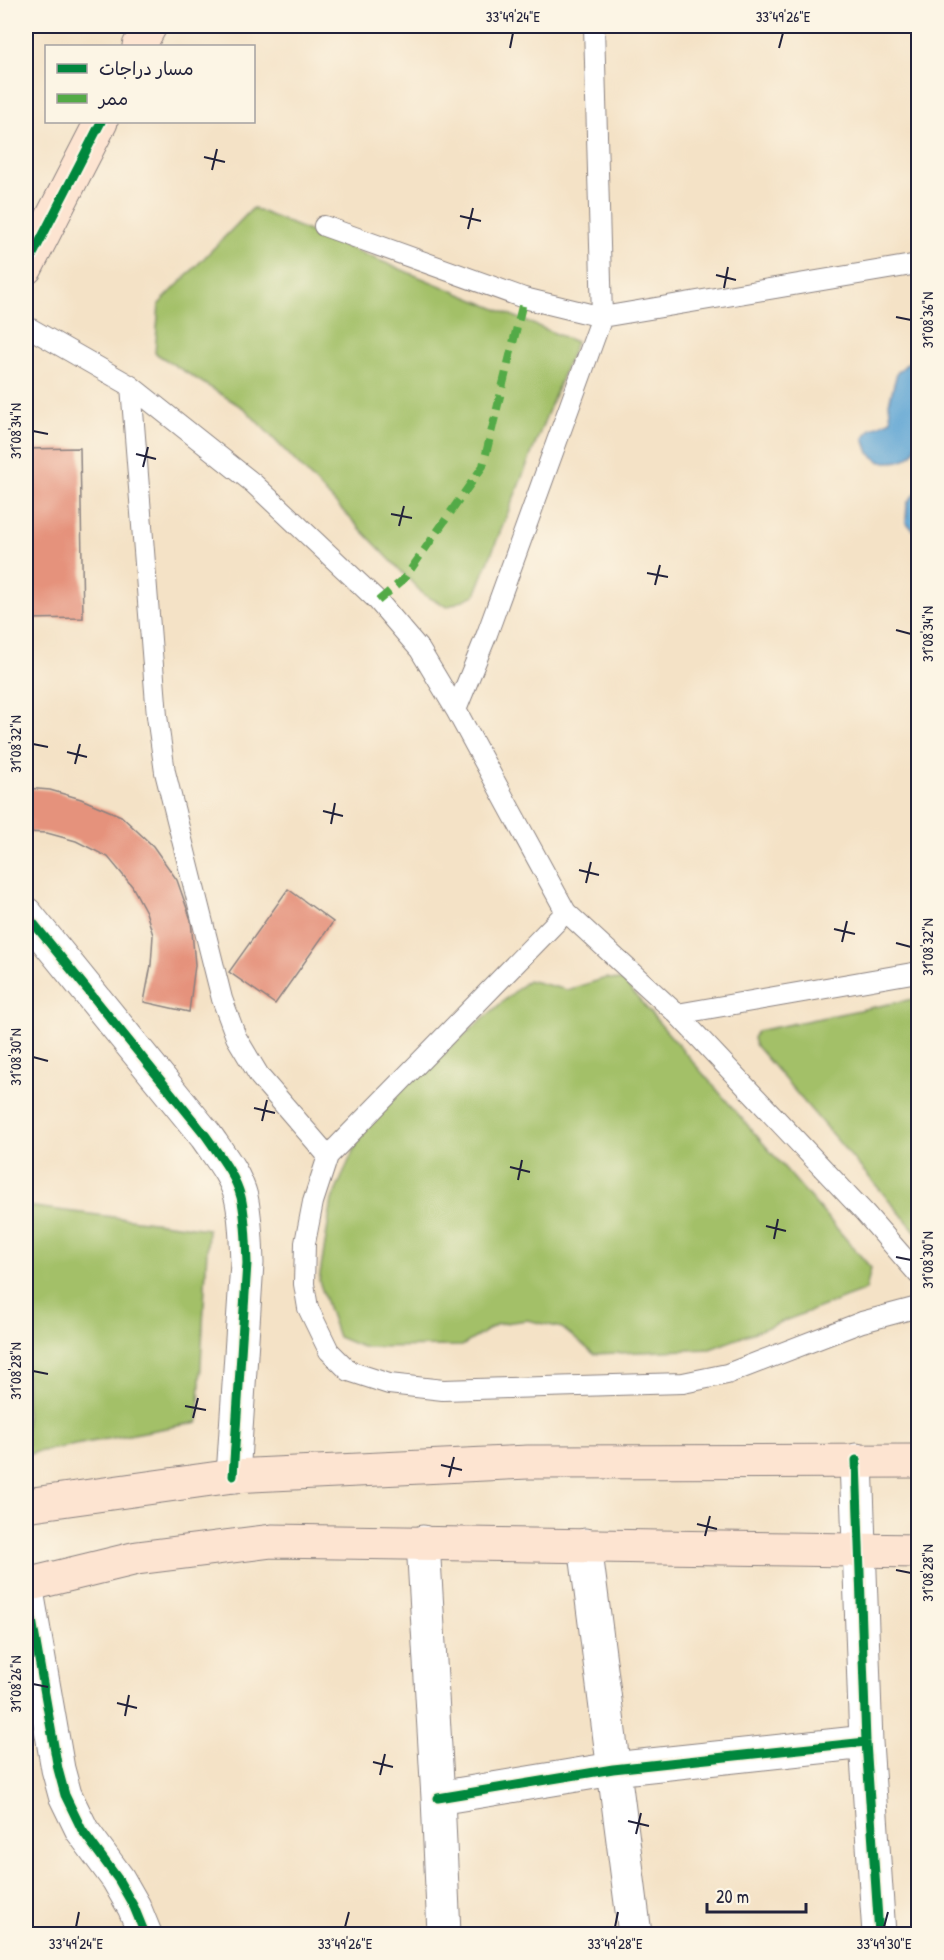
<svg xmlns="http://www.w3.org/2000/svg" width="944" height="1960" font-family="'Patrick Hand','Playpen Sans Arabic',sans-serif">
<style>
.green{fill:#a3c067;stroke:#627151;stroke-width:1.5}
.water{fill:#5ea5d4;stroke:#406488;stroke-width:1.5}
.building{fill:#e5927c}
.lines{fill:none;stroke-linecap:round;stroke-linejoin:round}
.lane-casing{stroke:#8b8280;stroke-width:22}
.street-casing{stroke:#8b8280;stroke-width:35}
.secondary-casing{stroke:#8b8280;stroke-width:35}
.lane{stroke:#fff;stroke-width:20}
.street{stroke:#fff;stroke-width:33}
.secondary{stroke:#fde4d1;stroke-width:33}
.quiet{stroke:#53aa46;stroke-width:8;stroke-dasharray:15 8;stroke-linecap:butt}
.cycleway-casing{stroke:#fcf5e5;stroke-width:13}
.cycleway{stroke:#00873e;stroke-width:9}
.ticks{fill:none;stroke:#22223b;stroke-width:2}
.neatline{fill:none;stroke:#22223b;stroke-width:2}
.ticks-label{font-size:15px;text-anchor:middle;fill:#22223b}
</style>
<rect width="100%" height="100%" fill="#fcf5e5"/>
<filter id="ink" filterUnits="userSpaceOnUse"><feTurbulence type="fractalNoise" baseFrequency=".0167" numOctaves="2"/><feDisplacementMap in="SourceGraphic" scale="12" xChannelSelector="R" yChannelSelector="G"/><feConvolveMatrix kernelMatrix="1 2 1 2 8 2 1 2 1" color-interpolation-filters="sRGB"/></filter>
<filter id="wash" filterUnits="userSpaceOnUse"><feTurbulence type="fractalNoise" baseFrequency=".008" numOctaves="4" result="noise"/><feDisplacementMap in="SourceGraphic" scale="24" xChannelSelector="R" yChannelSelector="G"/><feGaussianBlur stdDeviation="1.35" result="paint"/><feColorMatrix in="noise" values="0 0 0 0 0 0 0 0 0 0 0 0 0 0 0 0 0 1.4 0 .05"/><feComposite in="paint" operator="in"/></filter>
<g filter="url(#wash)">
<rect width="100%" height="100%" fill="#f4e2c6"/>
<path class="green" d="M253 208 576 342 475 595 447 607 424 595 245 409 155 353 159 304Z
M606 978 623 981 871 1268 866 1290 710 1349 594 1354 562 1328 527 1320 497 1324 462 1346 362 1347 338 1337 319 1281 332 1200 354 1149 376 1111 528 980 567 990Z
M918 998V1234L755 1045 753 1038 757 1031Z
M26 1206 208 1229 198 1422 26 1454Z"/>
<path class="water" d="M912 359H918C919 379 923 440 912 454 904 463 892 462 881 462L869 453 864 438 871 429 891 420 889 403 897 373Z
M918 490V534L906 523 907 503Z"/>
<g id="blocks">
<path class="building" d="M80 448 83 618 26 619V449Z
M26 788 50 790 81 799 121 816 153 846 177 880 191 920 195 965 189 1012 144 1002 151 965 153 935 146 912 132 886 108 857 76 841 47 833 26 832Z
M288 889 333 922 275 1004 229 972Z"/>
</g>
</g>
<g filter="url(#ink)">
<use href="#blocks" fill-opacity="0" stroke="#8b8280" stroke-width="1.5"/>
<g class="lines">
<g class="lane-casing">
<path id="lane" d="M594 26 602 317 918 264
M324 226 524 298 602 317 487 634 456 710
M26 326 131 386 253 483 378 601 420 650 456 710 566 912 677 1014 865 1213 918 1274
M131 386 157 716 165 772 222 999 236 1037 260 1077 328 1156
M566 912 328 1156 313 1202 305 1243 304 1284 308 1308 329 1351 349 1371 389 1384 443 1390 683 1383 727 1374 862 1322 918 1307
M677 1014 918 972"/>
</g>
<g class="street-casing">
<path id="street" d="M26 914 206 1136C219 1155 235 1174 241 1197 246 1218 246 1241 247 1263L233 1476
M856 1460 866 1742 879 1934
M423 1542 438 1798 444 1934
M585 1545 635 1934
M26 1585 58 1769 65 1795 82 1830 118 1879 134 1907 145 1934
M438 1798 613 1769 866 1742"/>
</g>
<g class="secondary-casing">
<path id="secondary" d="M139 46 150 26
M26 268 101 122
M26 1505 233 1476 528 1462 918 1461
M26 1585 137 1558 272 1541 918 1551"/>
</g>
<use href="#lane" class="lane"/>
<use href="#street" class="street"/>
<use href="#secondary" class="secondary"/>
<path class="quiet" d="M378 601 404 579 483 466 524 298"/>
<g class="cycleway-casing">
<path id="cycleway" d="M26 268 101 122
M26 914 206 1136C219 1155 235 1174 241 1197 246 1218 246 1241 247 1263L233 1476
M856 1460 866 1742 879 1934
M26 1585 58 1769 65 1795 82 1830 118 1879 134 1907 145 1934
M438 1798 613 1769 866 1742"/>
</g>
<use href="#cycleway" class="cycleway"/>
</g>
</g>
<path class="ticks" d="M510 48 513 33M779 48 783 33M204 157 225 162M212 170 217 149M460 216 481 221M468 229 473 208M716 275 736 280M724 288 728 267M896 317 911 320M33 431 48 434M136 454 156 459M143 467 148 447M391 514 412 518M399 526 404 506M647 573 668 577M655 585 660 565M896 630 911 634M33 744 48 747M67 752 87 757M75 764 80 744M323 811 343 816M331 824 335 803M579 870 599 875M586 883 591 862M834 929 855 934M842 942 847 921M896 943 911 947M33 1057 48 1061M254 1108 275 1113M262 1121 267 1100M510 1167 530 1172M518 1180 522 1160M766 1226 786 1231M774 1239 778 1219M896 1257 911 1260M33 1371 48 1374M185 1406 206 1410M193 1418 198 1398M441 1465 462 1470M449 1477 454 1457M697 1524 717 1529M705 1536 710 1516M896 1570 911 1573M33 1684 48 1687M117 1703 137 1708M125 1716 129 1695M373 1762 393 1767M380 1775 385 1754M628 1821 649 1826M636 1834 641 1813M76 1927 79 1912M345 1927 349 1912M615 1927 618 1912M884 1927 888 1912"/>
<rect width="944" height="1960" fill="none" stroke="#fcf5e5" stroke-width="66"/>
<rect x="45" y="45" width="210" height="78" fill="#fcf5e5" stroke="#a5a1a1" stroke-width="1.5"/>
<rect x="57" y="64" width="30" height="9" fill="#00873e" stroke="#a5a1a1" stroke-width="1.5"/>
<text x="99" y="75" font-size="18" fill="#22223b">مسار دراجات</text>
<rect x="57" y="94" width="30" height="9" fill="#53aa46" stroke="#a5a1a1" stroke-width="1.5"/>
<text x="99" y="105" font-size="18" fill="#22223b">ممر</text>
<path d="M707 1903v9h99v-9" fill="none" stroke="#22223b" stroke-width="3"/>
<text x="716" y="1903" font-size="18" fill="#22223b" stroke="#fcf5e5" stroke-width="4.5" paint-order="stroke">20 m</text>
<rect x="33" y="33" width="878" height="1894" class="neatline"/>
<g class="ticks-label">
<text x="513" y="22">33°49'24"E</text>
<text x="783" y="22">33°49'26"E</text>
<text transform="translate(928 320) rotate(-90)" y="5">31°08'36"N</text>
<text transform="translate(16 431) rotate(-90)" y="5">31°08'34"N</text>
<text transform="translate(928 634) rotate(-90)" y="5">31°08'34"N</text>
<text transform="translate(16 744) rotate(-90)" y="5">31°08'32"N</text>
<text transform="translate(928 947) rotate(-90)" y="5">31°08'32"N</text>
<text transform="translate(16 1057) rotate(-90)" y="5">31°08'30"N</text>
<text transform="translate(928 1260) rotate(-90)" y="5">31°08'30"N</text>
<text transform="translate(16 1371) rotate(-90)" y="5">31°08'28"N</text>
<text transform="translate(928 1573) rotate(-90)" y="5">31°08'28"N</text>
<text transform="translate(16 1684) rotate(-90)" y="5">31°08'26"N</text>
<text x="76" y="1949">33°49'24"E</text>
<text x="345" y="1949">33°49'26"E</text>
<text x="615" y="1949">33°49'28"E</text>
<text x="884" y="1949">33°49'30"E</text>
</g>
</svg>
